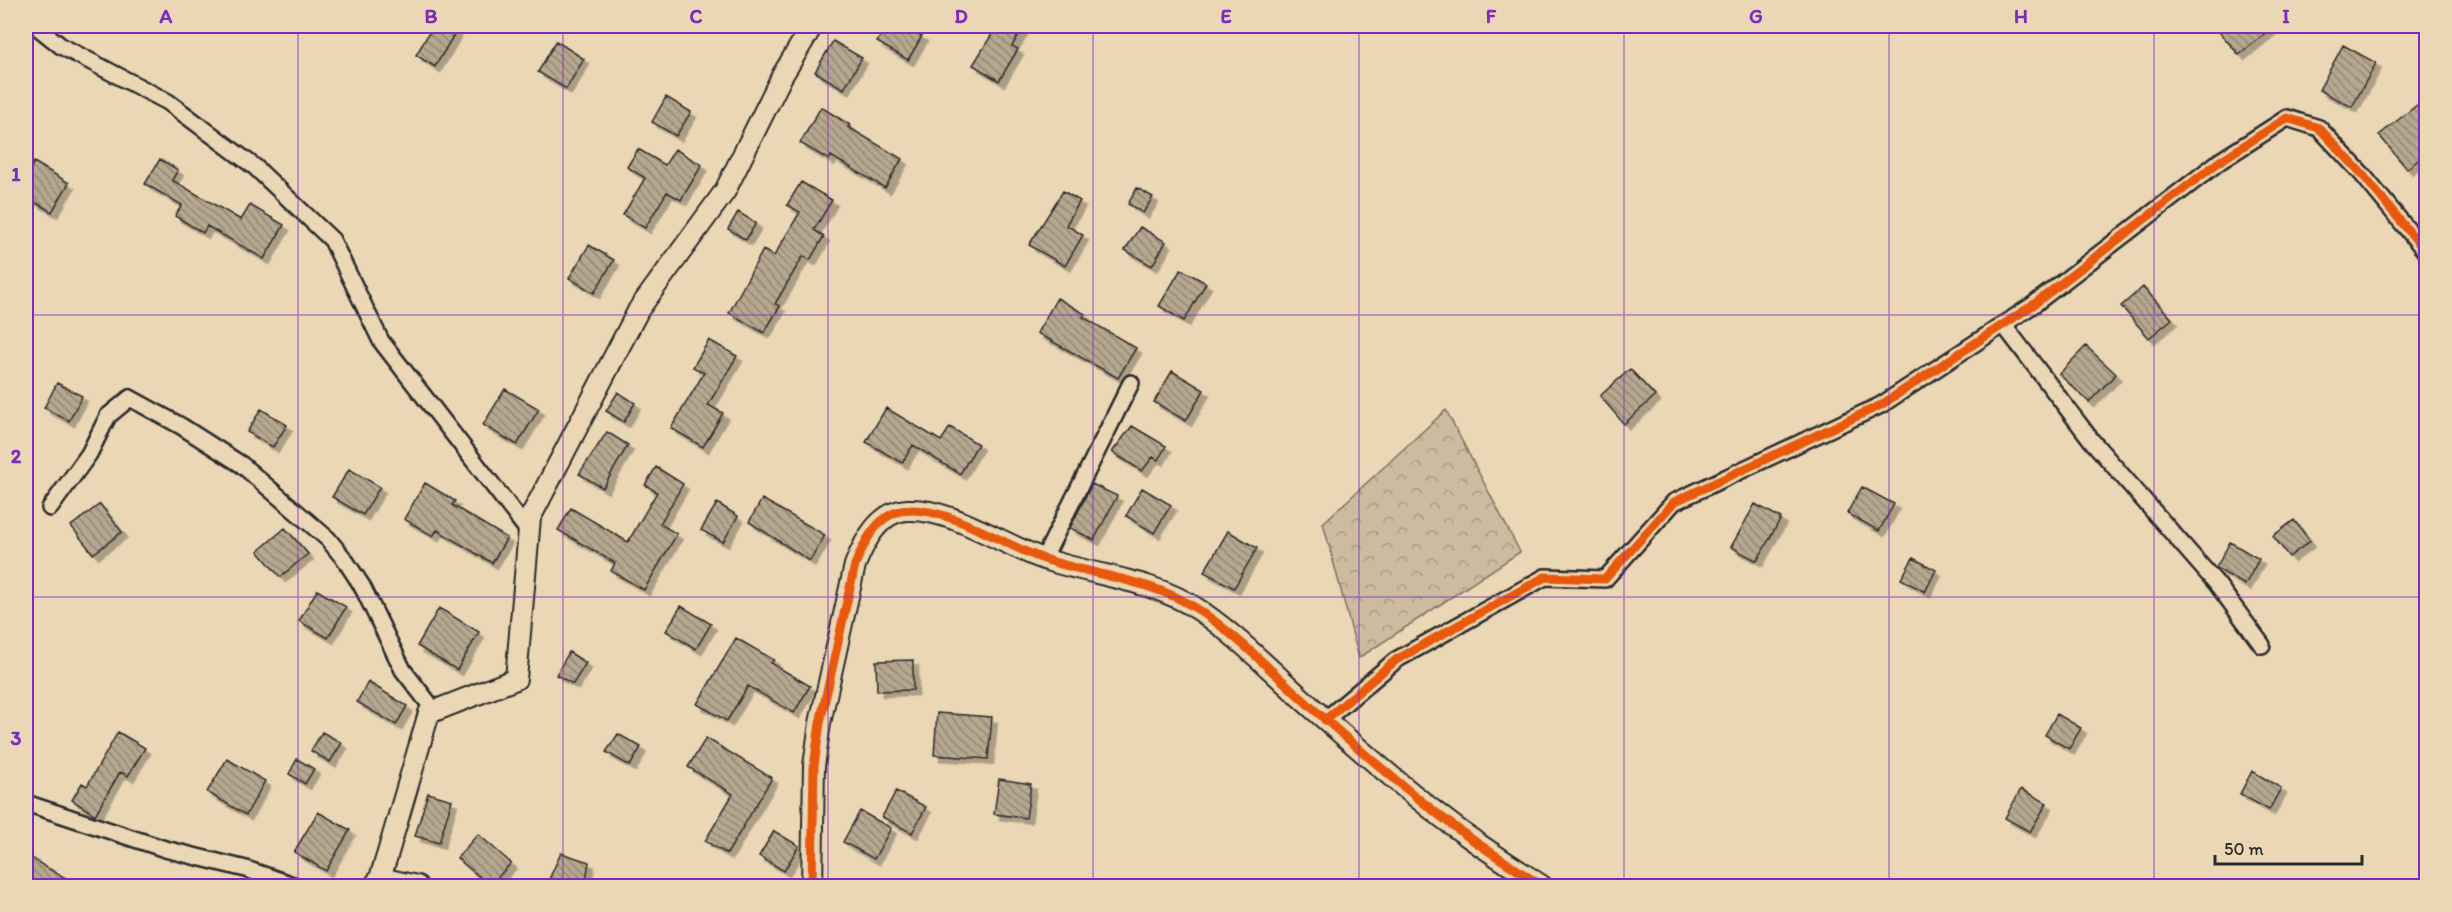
<svg xmlns="http://www.w3.org/2000/svg" width="2452" height="912" font-family="Itim,sans-serif">
<style>
.forest{fill:url(#forest-crowns);stroke:#7c7365;stroke-width:1.5}
.building{fill:url(#building-back-hatch);stroke:#2b2b2b;stroke-width:1.5;filter:url(#shadow)}
.lines{fill:none;stroke-linecap:round;stroke-linejoin:round}
.minor-casing{stroke:#2b2b2b;stroke-width:20}
.tertiary-casing{stroke:#2b2b2b;stroke-width:24}
.minor{stroke:#ebd7b5;stroke-width:15}
.tertiary{stroke:#ebd7b5;stroke-width:20}
.cycleway-casing{stroke:#ebd7b5;stroke-width:13}
.cycleway{stroke:#e8590c;stroke-width:9}
.grid{fill:none;stroke:#7b2cbf;stroke-width:1.5;stroke-opacity:0.55}
.neatline{fill:none;stroke:#7b2cbf;stroke-width:2}
.grid-label{font-size:20px;text-anchor:middle;font-weight:bold;fill:#7b2cbf}
</style>
<defs>
<pattern id="forest-crowns" width="20" height="18" patternUnits="userSpaceOnUse" patternTransform="scale(1.5)"><rect width="20" height="18" fill="#ccbb9f"/><path d="M2 6a3 3 0 1 1 6 0M12 15a3 3 0 1 1 6 0" fill="none" stroke="#a69882"/></pattern>
<pattern id="building-back-hatch" width="6" height="6" patternUnits="userSpaceOnUse" patternTransform="scale(1.5)"><rect width="6" height="6" fill="#b6a78f"/><path d="M-1 5l2 2M0 0l6 6M5-1l2 2" fill="none" stroke="#948875"/></pattern>
<filter id="shadow"><feDropShadow dx="5.5" dy="5.5" stdDeviation="0" flood-color="#0004"/></filter>
</defs>
<rect width="100%" height="100%" fill="#ebd7b5"/>
<filter id="ink" filterUnits="userSpaceOnUse"><feTurbulence type="fractalNoise" baseFrequency=".0167" numOctaves="2"/><feDisplacementMap in="SourceGraphic" scale="12" xChannelSelector="R" yChannelSelector="G"/><feConvolveMatrix kernelMatrix="1 2 1 2 8 2 1 2 1" color-interpolation-filters="sRGB"/></filter>
<g filter="url(#ink)">
<path class="forest" d="M1446 410 1520 552 1359 658 1323 523Z"/>
<path class="building" d="M433 26H459L435 67 416 55Z
M886 26H904L922 36 908 60 877 42Z
M997 26H1024L1012 46 1018 49 999 81 973 65Z
M2214 26H2274L2239 55Z
M556 41 584 59 566 89 538 72Z
M833 41 862 58 844 89 815 72Z
M2343 45 2376 63 2352 107 2319 90Z
M666 97 691 112 676 136 652 122Z
M2417 105 2427 116V153L2407 169 2379 135Z
M821 107 850 125 848 127 902 159 885 188 831 156 829 160 800 143Z
M638 149 665 165 675 149 702 165 681 200 667 192 645 228 623 215 645 178 627 167Z
M160 159 178 170 172 180 241 220 250 205 284 225 264 259 207 226 203 233 175 216 182 205 145 184Z
M34 162 69 183 52 212 26 197V176Z
M801 182 832 200 814 230 824 236 810 260 803 256 775 304 780 306 764 333 729 313 763 250 774 256 800 212 787 205Z
M1137 188 1153 197 1143 213 1128 204Z
M1063 191 1080 201 1066 225 1083 235 1065 266 1029 245Z
M738 212 756 223 746 240 728 229Z
M1140 227 1166 242 1152 266 1125 250Z
M589 245 614 260 594 293 569 278Z
M1181 269 1206 283 1184 321 1159 306Z
M2143 287 2172 319 2149 338 2121 306Z
M1057 298 1085 314 1083 317 1136 348 1118 378 1037 333Z
M709 340 737 356 708 405 723 413 703 447 671 428 704 373 693 367Z
M2086 346 2116 374 2089 402 2059 374Z
M1630 369 1655 396 1624 424 1600 396Z
M1172 371 1204 390 1186 421 1154 402Z
M57 383 82 396 69 421 44 408Z
M505 389 539 409 517 445 483 425Z
M618 392 635 403 624 422 606 411Z
M886 408 941 441 950 427 978 444 960 474 913 445 902 463 866 442Z
M261 409 287 425 273 447 247 432Z
M1132 426 1166 446 1158 460 1153 457 1142 471 1112 452Z
M607 432 628 445 603 488 579 474Z
M656 467 683 484 660 524 677 534 644 590 611 571 615 563 558 530 571 508 628 542 657 492 645 485Z
M349 469 380 487 363 515 332 497Z
M425 483 455 501 452 505 507 538 492 563 437 530 433 536 404 519Z
M1092 484 1117 496 1094 540 1070 528Z
M1862 487 1894 504 1879 531 1847 513Z
M1142 488 1171 505 1154 533 1126 516Z
M762 499 825 535 810 561 749 522Z
M717 503 738 516 723 542 701 530Z
M100 504 122 532 93 554 71 526Z
M1755 504 1781 518 1757 561 1731 547Z
M2294 520 2310 541 2289 557 2273 536Z
M285 528 308 554 280 577 258 551Z
M1228 531 1257 548 1234 588 1204 572Z
M2230 542 2259 559 2245 585 2216 568Z
M1913 558 1936 570 1925 592 1901 579Z
M317 590 346 607 328 638 299 621Z
M681 606 711 624 696 649 666 631Z
M439 608 479 632 457 670 417 646Z
M736 638 774 660 771 663 810 686 794 713 748 686 727 721 697 704Z
M569 652 586 663 573 684 556 675Z
M913 660V690L877 691 876 661Z
M368 682 407 706 396 725 357 702Z
M937 713 992 717 988 759 934 755Z
M2057 714 2081 728 2069 749 2045 735Z
M118 732 145 748 128 776 120 772 95 815 72 800 82 783 87 786Z
M322 732 342 743 330 762 311 751Z
M618 734 641 747 630 766 606 752Z
M706 738 772 778 727 854 705 841 733 794 688 767Z
M227 759 265 781 246 815 207 792Z
M297 759 314 769 305 784 289 774Z
M2252 771 2281 788 2269 810 2240 794Z
M999 779 1031 784 1026 818 994 814Z
M2021 789 2047 803 2030 832 2005 818Z
M896 791 926 807 912 833 882 817Z
M428 793 452 800 439 843 415 836Z
M860 811 891 828 874 859 843 842Z
M318 812 350 830 326 871 294 852Z
M774 831 799 846 784 871 759 856Z
M478 834 511 863 490 886 457 858Z
M561 853 589 862 585 886H546Z
M26 854 44 866 80 886H26Z"/>
<g class="lines">
<g class="minor-casing">
<path id="minor" d="M36 26 61 46 168 102 255 167 332 240 381 341 529 532
M2003 324 2092 441 2217 584 2262 645
M50 508 89 454 108 416 130 398 181 426 242 465 328 539 345 560 362 586 403 670 434 710
M1044 558 1131 383
M1325 720 1396 660 1545 577 1605 579 1674 502 1881 405 2033 305 2220 161 2287 118 2319 128 2362 174 2426 252
M26 803 165 849 246 869 296 886"/>
</g>
<g class="tertiary-casing">
<path id="tertiary" d="M380 878 417 886
M374 886 380 878 387 856 429 713 516 679 530 518 639 309 725 191 782 76 812 26
M812 886 814 766 820 723 855 565C864 542 879 511 908 510 950 508 1003 545 1044 559 1095 576 1152 579 1199 610 1245 641 1283 684 1326 720 1369 758 1416 799 1463 833 1489 852 1516 869 1542 886"/>
</g>
<use href="#minor" class="minor"/>
<use href="#tertiary" class="tertiary"/>
<g class="cycleway-casing">
<path id="cycleway" d="M1325 720 1396 660 1545 577 1605 579 1674 502 1881 405 2033 305 2220 161 2287 118 2319 128 2362 174 2426 252
M812 886 814 766 820 723 855 565C864 542 879 511 908 510 950 508 1003 545 1044 559 1095 576 1152 579 1199 610 1245 641 1283 684 1326 720 1369 758 1416 799 1463 833 1489 852 1516 869 1542 886"/>
</g>
<use href="#cycleway" class="cycleway"/>
</g>
</g>
<path class="grid" d="M298 26V886M563 26V886M828 26V886M1093 26V886M1359 26V886M1624 26V886M1889 26V886M2154 26V886M26 315H2426M26 597H2426"/>
<rect width="2452" height="912" fill="none" stroke="#ebd7b5" stroke-width="66"/>
<path d="M2215 855v9h147v-9" fill="none" stroke="#2b2b2b" stroke-width="3"/>
<text x="2224" y="855" font-size="18" fill="#2b2b2b" stroke="#ebd7b5" stroke-width="4.5" paint-order="stroke">50 m</text>
<rect x="33" y="33" width="2386" height="846" class="neatline"/>
<g class="grid-label">
<text x="166" y="23">A</text>
<text x="431" y="23">B</text>
<text x="696" y="23">C</text>
<text x="961" y="23">D</text>
<text x="1226" y="23">E</text>
<text x="1491" y="23">F</text>
<text x="1756" y="23">G</text>
<text x="2021" y="23">H</text>
<text x="2286" y="23">I</text>
<text x="16" y="181">1</text>
<text x="16" y="463">2</text>
<text x="16" y="745">3</text>
</g>
</svg>
